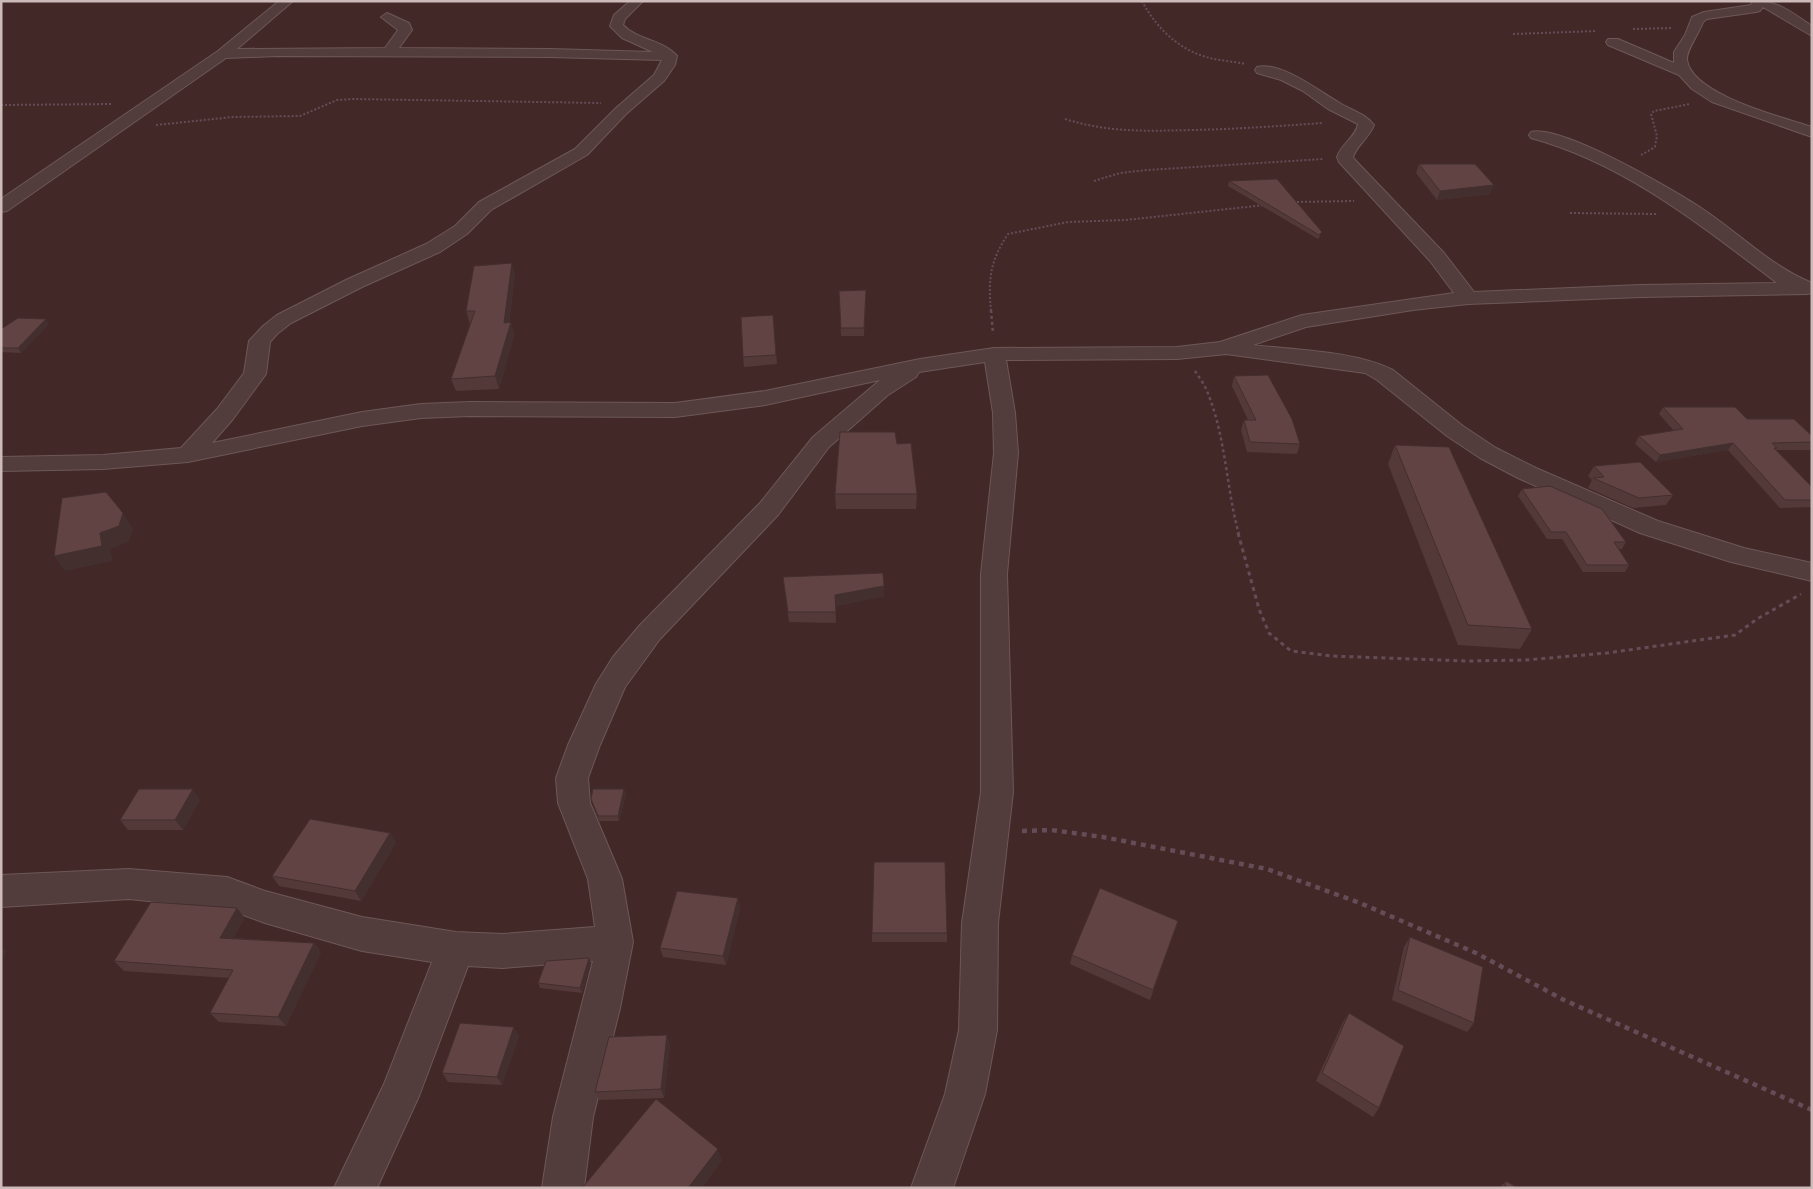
<svg xmlns="http://www.w3.org/2000/svg" width="1813" height="1189" font-family="'DM Sans',sans-serif">
<style>
.lines{fill:none;stroke-linecap:round;stroke-linejoin:round}
.street-casing{stroke:#6d5857;stroke-width:2}
.path-far3{stroke:#644d57;stroke-width:2;stroke-dasharray:2 2;stroke-linecap:butt}
.path-far2{stroke:#644d57;stroke-width:2.5;stroke-dasharray:3 3;stroke-linecap:butt}
.path-far1{stroke:#644d57;stroke-width:3;stroke-dasharray:4 4;stroke-linecap:butt}
.path{stroke:#644d57;stroke-width:4.5;stroke-dasharray:5 5;stroke-linecap:butt}
.street{fill:#523d3c;fill-rule:evenodd}
.wall{fill:#533a39}
.shaded-wall{fill:#432f2e}
.building{fill:#604342;stroke:#432f2e}
</style>
<rect width="100%" height="100%" fill="#432828"/>
<g class="lines">
<g class="street-casing">
<path id="street" d="M279 1H293L237 49 385 48 398 30 381 17 387 13 409 23 412 30 399 48 550 49 653 52 622 38 610 26 614 15 630 1H643L625 19 623 25C637 40 664 40 677 56L675 65 664 81 626 114 587 155 491 210 467 234 440 252 362 287 291 323 277 334 270 342 266 374 233 419 212 443 362 412 421 404 470 402 675 403 765 391 920 359 994 348 1177 347 1220 342 1302 315 1454 293 1430 261 1339 162 1337 157C1341 144 1356 137 1358 124L1328 109 1303 91 1281 80 1257 73 1255 70 1257 67C1281 61 1319 91 1338 102 1350 110 1365 113 1374 125 1369 138 1357 145 1353 157L1355 160 1444 253 1474 292 1641 285 1777 283C1702 226 1624 163 1531 138L1529 135 1531 132C1561 124 1676 191 1704 210 1740 234 1772 267 1812 283V293L1807 294 1641 297 1468 304 1413 310 1306 327 1253 345C1295 350 1356 351 1393 370L1463 426 1496 448 1536 468 1658 521 1744 548 1812 563V581L1731 562 1640 533 1518 478 1480 458 1447 436 1377 380 1365 373 1226 354 1177 359 1006 360 1015 413 1018 453 1007 574 1013 792 998 923 997 1030 985 1094 953 1188H911L945 1094 959 1030 962 923 981 792V574L994 453 993 413 985 362 919 372 916 377 888 395 829 447 778 515 660 639 625 687 600 745 588 778 590 803 622 879 633 942 620 1008 593 1117 584 1188H542L553 1117 593 961 502 968 468 966 419 1096 377 1188H334L384 1084 432 962 362 951 265 923 227 909 129 899 1 907V875L129 869 227 877 265 891 362 917 456 932 502 934 595 927 588 879 558 803 556 778 568 745 596 684 613 657 640 625 760 503 813 437 880 380 765 405 675 417 470 416 421 418 362 426 188 462 103 469 1 471V457L103 455 181 448 217 409 244 373 249 341 263 326 277 315 348 279 426 244 455 226 479 202 575 149 616 108 654 75 662 60 550 57 277 56 226 58 7 211 1 212V199L218 51Z
M1752 1C1780 1 1789 11 1812 26V36L1763 7 1760 11 1756 12 1707 19 1703 22C1699 34 1686 50 1687 60 1692 95 1782 117 1812 127V137L1712 102 1692 89 1679 75 1608 45 1606 42 1608 39H1618L1674 63V52L1685 35 1692 17 1704 12 1751 5Z"/>
</g>
<path class="path-far3" d="M1142 1C1156 28 1180 51 1210 58 1221 61 1233 61 1245 64
M1633 29 1672 28
M1513 34 1597 31
M1 105 113 104
M1065 119C1110 133 1147 131 1193 130 1237 129 1280 126 1323 123
M156 125 233 117 300 116 337 100 353 99 601 103
M1641 155 1655 147 1657 136 1651 114 1654 111 1690 104
M1094 181 1120 173 1147 170 1324 159
M1293 202 1354 201
M1570 213 1656 214
M991 311C988 279 990 261 1008 234L1068 222 1126 220 1265 205"/>
<path class="path-far2" d="M991 310 993 334
M1195 371C1199 377 1204 384 1207 391 1226 437 1226 487 1239 535"/>
<path class="path-far1" d="M1238 533 1259 609 1269 633 1291 651 1331 656 1467 661 1526 660 1607 653 1735 635 1757 619 1801 594"/>
<path class="path" d="M1022 831 1051 830 1103 837 1267 869 1360 903 1476 953 1564 1000 1812 1110"/>
<use href="#street" class="street"/>
</g>
<path class="wall" d="M1419 164 1490 194 1437 200 1416 173Z
M1277 179 1320 236 1318 239 1228 186 1229 181Z
M515 275 509 322H511L514 335 499 389 456 391 451 379 470 324 466 311Z
M839 291 866 298 864 336H841Z
M773 315 777 364 744 367 743 357Z
M49 324 21 353 1 352V329Z
M1234 376 1300 444 1297 454 1247 452 1241 430 1244 420H1248L1232 386Z
M1663 407 1747 419 1812 436V450H1776L1812 487V507L1780 508 1728 450 1656 462 1635 444 1639 436 1674 431 1659 414Z
M897 444 917 494 916 509H836L835 494Z
M1395 445 1532 629 1520 649 1458 645 1388 464Z
M1594 466 1673 495 1666 505 1633 508 1588 488 1592 480 1588 476Z
M1522 489 1626 542 1622 549H1619L1629 565 1625 572H1583L1562 539H1547L1518 496Z
M783 577 884 586V596L836 606V623L789 622Z
M624 789 626 794 619 821H599L591 799Z
M200 800 183 830H128L120 820Z
M390 833 396 843 361 901 279 886 272 876Z
M738 898 740 908 726 965 663 957 660 948Z
M245 918 233 938 314 943 321 952 286 1026 219 1022 210 1013 229 978 124 971 114 961Z
M1178 921 1150 1000 1070 964 1072 955Z
M872 933H947V942H872Z
M1410 937 1474 1023 1467 1032 1392 1000 1404 947Z
M589 958 591 963 582 993 540 988 538 983Z
M1349 1013 1379 1108 1373 1117 1316 1081 1343 1022Z
M519 1036 502 1085 448 1082 442 1073Z
M670 1044 664 1098 599 1100 595 1092Z
M1506 1181 1518 1188H1499Z"/>
<path class="shaded-wall" d="M1494 185 1490 194 1437 200 1440 191Z
M512 263 515 275 507 335 511 322 514 335 499 389 495 376 504 323Z
M866 290V298L864 336V328Z
M46 319 49 324 21 353 18 348Z
M1733 443 1728 450 1656 462 1660 455Z
M123 513 133 529 129 542 110 549 113 561 65 571 54 556 100 533Z
M884 586V596L836 606V623L835 595Z
M193 789 200 800 183 830 175 820Z
M624 789 626 794 619 821 618 816Z
M390 833 396 843 361 901 355 891Z
M738 898 740 908 726 965 723 956Z
M237 908 245 918 228 947 220 938Z
M314 943 321 952 286 1026 278 1017Z
M1 946 7 951 1 961Z
M589 958 591 963 582 993 580 988Z
M514 1027 519 1036 502 1085 497 1077Z
M667 1035 670 1044 664 1098 661 1089Z
M718 1149 722 1161 702 1188H688Z"/>
<path class="building" d="M1419 164H1475L1494 185 1440 191Z
M1277 179 1322 232 1319 235 1229 181Z
M512 263 504 323 511 322 495 376 451 379 475 311H466L474 266Z
M866 290 864 328H841L839 291Z
M773 315 776 355 743 357 741 317Z
M18 318 46 319 18 348H1V329Z
M1268 375 1292 419 1300 444 1250 442 1244 420H1256L1234 376Z
M1663 407H1735L1747 419H1794L1812 436V442L1772 443 1777 448H1774L1812 487V500H1785L1733 443 1660 455 1639 436 1683 429Z
M840 432H895L897 444 911 443 917 494H835Z
M1395 445 1449 447 1532 629 1468 625Z
M1640 462 1673 495 1639 498 1593 478 1604 477 1594 466Z
M1550 486 1602 509 1626 542H1614L1629 565H1587L1566 532H1551L1522 489Z
M106 492 123 513 119 526 100 533 102 546 54 556 62 498Z
M883 573 884 586 835 595 836 612H788L783 577Z
M139 789H193L175 820H120Z
M593 789H624L618 816H598L591 799Z
M310 819 390 833 355 891 272 876Z
M874 862H945L947 933H872Z
M1100 888 1178 921 1153 990 1072 955Z
M677 891 738 898 723 956 660 948Z
M151 902 237 908 220 938 314 943 278 1017 210 1013 233 970 114 961Z
M1410 937 1483 967 1474 1023 1398 990Z
M589 958 580 988 538 983 546 961Z
M1349 1013 1404 1046 1379 1108 1322 1073Z
M460 1023 514 1027 497 1077 442 1073Z
M667 1035 661 1089 595 1092 609 1037Z
M656 1099 718 1149 688 1188H582Z
M1506 1181 1518 1188H1505Z"/>
<rect width="1813" height="1189" fill="none" stroke="#ccbbb9" stroke-width="5"/>
</svg>
